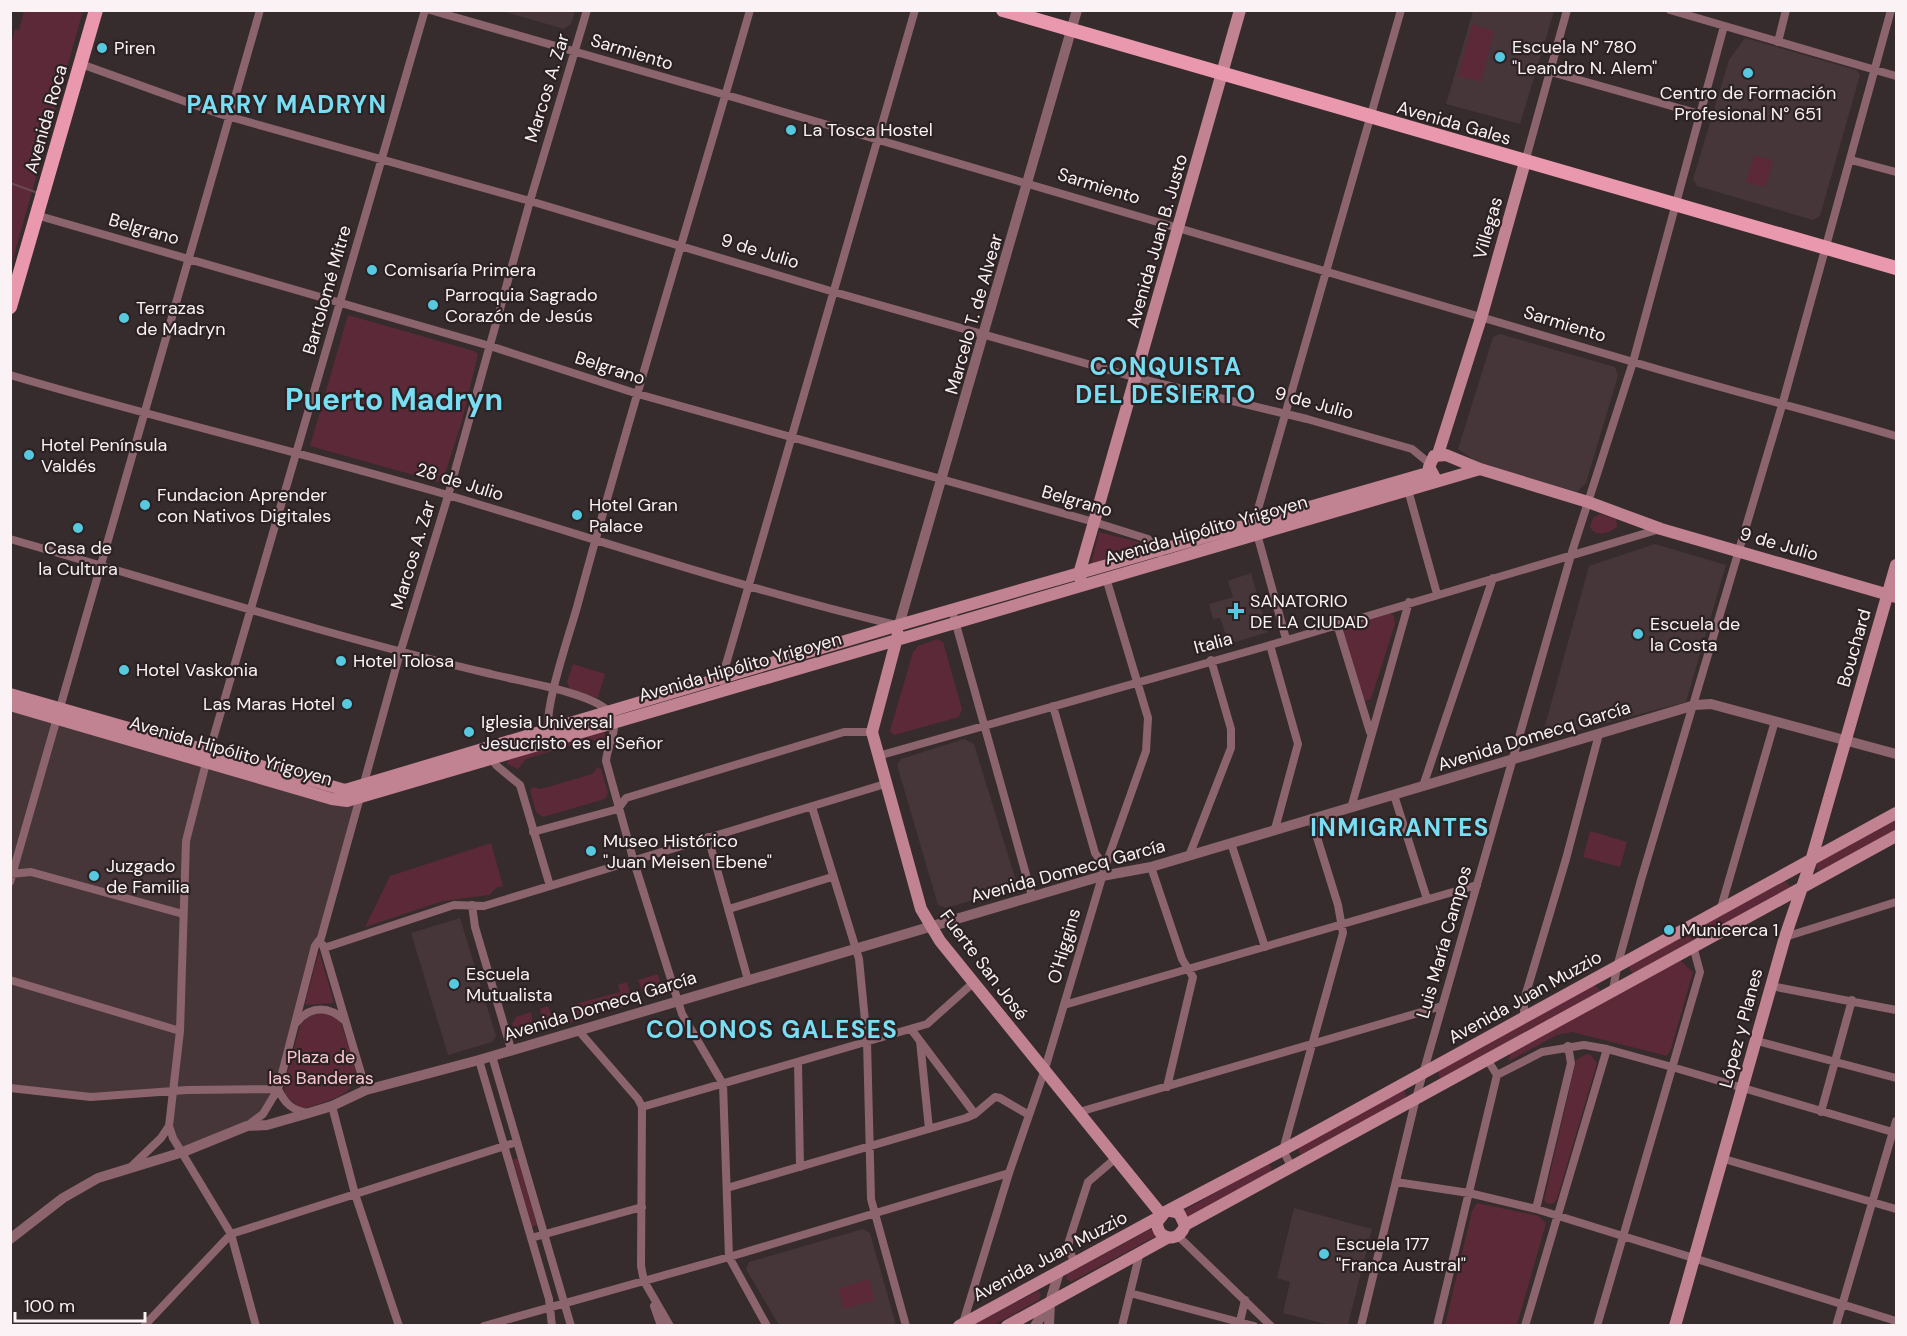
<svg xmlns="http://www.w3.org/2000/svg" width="1907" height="1336" font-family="'DM Sans',sans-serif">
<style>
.built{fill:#46363a}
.green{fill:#5c2938}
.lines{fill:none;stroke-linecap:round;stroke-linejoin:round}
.stream{stroke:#684954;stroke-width:2}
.minor{stroke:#8c646e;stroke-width:8}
.tertiary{stroke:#8c646e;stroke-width:10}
.secondary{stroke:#c18291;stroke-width:12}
.primary{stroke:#e998ad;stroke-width:14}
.poi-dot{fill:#56c9e1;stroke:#2c2123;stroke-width:2}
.labels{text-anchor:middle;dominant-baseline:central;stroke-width:4.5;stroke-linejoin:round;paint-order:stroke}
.poi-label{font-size:18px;fill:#faf2f4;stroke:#2c2123;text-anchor:start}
.street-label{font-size:18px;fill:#faf2f4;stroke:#2c2123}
.park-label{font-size:18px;fill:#fac7d3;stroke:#2c2123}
.district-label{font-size:24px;font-weight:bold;letter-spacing:1.5px;fill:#78def4;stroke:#2c2123}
.town-label{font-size:30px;font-weight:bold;fill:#78def4;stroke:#2c2123}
</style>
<rect width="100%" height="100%" fill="#362b2d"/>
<path class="built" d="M502 11 575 10V11L571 24 564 29Z
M1473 11H1554L1520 124 1446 104Z
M1745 38 1856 70 1860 75 1820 216 1813 220 1697 186 1693 179 1729 60Z
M1500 334 1615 367 1618 376 1586 483 1577 492 1478 463 1458 449 1493 337Z
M1655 544 1726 565 1686 702 1541 740 1589 566Z
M1251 573 1268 632 1229 644 1220 618 1213 619 1209 604 1233 597 1228 581Z
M10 705 360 797 278 1089 263 1114 183 1152 173 1138 174 1091 91 1097 11 1088Z
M964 739 974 744 1016 881 1012 889 946 908 938 905 897 765 901 759Z
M460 918 496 1036 492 1042 448 1055 411 933Z
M1294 1208 1372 1229 1348 1325H1329L1283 1313 1290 1282 1277 1278Z
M863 1229 870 1233 896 1325H779L746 1269 749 1262Z"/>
<path class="green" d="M24 11H83L11 266V44L15 29 19 30Z
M1472 24 1494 31 1481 82 1458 76Z
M1754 155 1773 161 1765 187 1746 182Z
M348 315 474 351 478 354 462 421 442 483 310 446Z
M1600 514 1616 519 1617 527C1609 533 1596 538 1590 527L1593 518Z
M1099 532 1142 543 1145 548 1091 564Z
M1388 611 1394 616 1395 624 1371 699 1366 701 1362 698 1343 632 1346 626Z
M937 639 943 642 962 709 959 717 894 735 890 731 913 652 918 646Z
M573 664 605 674 598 698 570 690 567 682Z
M604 732 606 736 600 743 591 739 526 759 518 769 507 764 508 759Z
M598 767 601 769 608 793 605 799 543 817 536 812 530 790 533 787 541 789 592 774Z
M1896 819V830L1820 871 1817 870 1816 863Z
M1590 831 1627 842 1620 867 1583 857Z
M491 843 503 886 496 888 489 895 443 901 365 927 390 876Z
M1785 881 1791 887 1788 891 1634 974 1629 969 1630 965Z
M319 951 334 1003 306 1005 305 1003Z
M1681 961 1693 972 1671 1049 1667 1056 1572 1032 1557 1035 1509 1061 1510 1053 1675 962Z
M658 974 662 991 647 997 644 995 638 980Z
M627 982 631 998 624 1007 552 1028 543 1021 540 1009 548 1006 554 1024 574 1018 571 1005 620 992 618 985Z
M1594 985 1600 990 1597 994 1442 1078 1439 1077 1438 1069Z
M322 1012 338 1019 341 1024C361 1081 369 1090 306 1108H300L285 1095 284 1084 301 1023 310 1016Z
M531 1012 534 1030 520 1035 516 1034 512 1024 516 1017Z
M1586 1054 1591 1055 1597 1063 1557 1199 1554 1203 1548 1204 1544 1200 1576 1060Z
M1404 1090 1406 1095 1404 1099 1302 1154 1299 1153 1298 1146Z
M518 1158 537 1225 532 1227 513 1160Z
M1268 1163 1272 1168 1270 1172 1187 1219 1183 1211Z
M1477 1203 1539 1216 1546 1223 1517 1325H1445L1472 1211Z
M1153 1228 1158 1235 1071 1282 1066 1279 1067 1274Z
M869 1279 875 1300 844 1309 838 1289Z
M1038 1291 1041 1294 1039 1300 994 1325H973Z"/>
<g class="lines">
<path class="stream" d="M10 183 38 193"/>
<path class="minor" d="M430 10C831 124 1231 243 1630 361 1719 388 1808 410 1896 436
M1670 10 1896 76
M1778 42 1786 10
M81 64 220 114 530 201 834 292 1137 378 1307 419 1412 449 1429 463
M1551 72 1700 114
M1851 160 1896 172
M1525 162 1567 10
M36 215 490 346 638 394 1094 522 1148 539 1160 553
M10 375C151 417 293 450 434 491 588 536 739 588 896 625
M1408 490 1437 594
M10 539C170 585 329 636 491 674 518 681 588 692 607 710 623 726 607 743 606 761L634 862 682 1014 723 1084 729 1257 767 1326
M952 610 1032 896
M1337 624 1370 732
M1286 639 1254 523 1401 10
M1270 645 1298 744 1275 829
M725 690 722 678 915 10
M1053 706 1095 853 1105 867
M549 734C542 712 570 633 577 607 631 407 693 209 750 10
M878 756 1267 646 1660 529
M490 757 497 766 520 785 550 886
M1423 786 1493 578
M1394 795 1427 899
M812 807 859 959 867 1041 871 1199 906 1326
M1351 808 1409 602
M533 832 618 809 626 798 844 732H872
M708 837 748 980
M1231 843 1265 947
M1189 856 1231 748V729L1211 660
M1151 867 1182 959 1193 977 1167 1087
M10 874 31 872 183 914
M10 882 260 10
M472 905 475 927 511 1049
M729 909 832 877
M1720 911 1775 721
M1785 937 1896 902
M323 945 366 1090
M324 948 454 905 484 906 885 784
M10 980 180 1031
M1771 986 1896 1010
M1613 990 1617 967 1641 880 1783 402 1891 10
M1064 1005 1477 885
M1524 1018V1000L1566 859 1599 734
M297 1022C311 1005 330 1006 345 1021
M911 1029 975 1114
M578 1030 638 1099 642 1107 641 1266 644 1281 670 1326
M920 1041 929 1129
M1757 1041 1896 1078
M492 1056 571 1326
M479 1060 549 1299 552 1326
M798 1063 800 1167
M1497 1075 1542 1052 1584 1045 1607 1049 1672 1067 1896 1133
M10 1088 91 1097 187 1090 278 1089
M278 1089C285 1104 292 1110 308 1113
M332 1106 355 1194 399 1326
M642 1107 927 1024 973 983
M1079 1112 1442 1006
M1821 1112 1852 1000
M169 1126 173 1138 231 1234 256 1326
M247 1126 263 1114 278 1089 315 946 321 938 400 653 448 496 530 201 587 10
M1724 1159 1896 1209
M132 1166 161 1138 169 1126 180 1031 186 841 206 763 425 10
M1291 1166 1283 1150 1343 933 1338 905 1311 818
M1396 1182 1469 1193 1536 1209 1896 1321
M727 1188 966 1118 975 1114 995 1097 1000 1098 1029 1115
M1536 1209 1571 1063 1568 1046
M1178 1236 1271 1326
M531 1238 642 1207
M1075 1263 1069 1250V1241L1088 1182 1117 1157
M1130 1293 1254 1326
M654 1306 661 1326
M963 1323 1009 1173 1044 1072 1105 867 1146 751 1148 718 1106 578
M144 1326 231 1234 517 1142
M484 1326 729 1257 1009 1173
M1122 1326 1140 1252
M1239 1326 1245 1300
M1361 1326 1416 1098 1571 555 1633 362 1724 26
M1437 1326 1497 1075 1487 1059
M1525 1326 1607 1049
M1597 1326 1700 972 1693 946
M1836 1326 1896 1121"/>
<path class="tertiary" d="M899 625 1077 10
M10 1239 63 1198 98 1178 183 1152 247 1126 267 1125 309 1113 332 1106 366 1090 479 1060 1102 876 1151 867 1695 705 1711 704 1896 754
M1035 1326 1050 1302 1059 1272
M1049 1326 1050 1302"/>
<path class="secondary" d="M1438 454 1482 315 1525 162
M1434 476 1429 467 1434 456 1446 455 1480 469 1588 502 1661 529 1896 597
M1081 580 1079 574 1094 522 1240 10
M898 634 872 732 921 909 940 941 1161 1214
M10 694 345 790 899 625 1431 472
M10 705 332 799 347 801 1480 469
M1170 1211 1179 1213 1185 1225C1180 1243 1157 1241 1157 1222L1165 1212 1283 1150 1896 813
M1185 1225 1896 836
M959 1326 1159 1217
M1007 1326 1167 1238
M1675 1326 1785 937 1811 861 1896 565"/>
<path class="primary" d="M1003 10 1896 268
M10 307 96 10"/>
</g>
<g class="poi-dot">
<circle cx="102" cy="48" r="6"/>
<circle cx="1500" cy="57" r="6"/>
<circle cx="1748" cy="73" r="6"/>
<circle cx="791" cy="130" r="6"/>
<circle cx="372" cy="270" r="6"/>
<circle cx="433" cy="305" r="6"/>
<circle cx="124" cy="318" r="6"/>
<circle cx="29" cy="455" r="6"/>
<circle cx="145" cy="505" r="6"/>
<circle cx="577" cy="515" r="6"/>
<circle cx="78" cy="528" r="6"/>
<path d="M1233 602h6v6h6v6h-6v6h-6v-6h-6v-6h6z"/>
<circle cx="1638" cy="634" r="6"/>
<circle cx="341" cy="661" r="6"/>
<circle cx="124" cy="670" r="6"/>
<circle cx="347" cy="704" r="6"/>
<circle cx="469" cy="732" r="6"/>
<circle cx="591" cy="851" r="6"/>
<circle cx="94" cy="876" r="6"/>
<circle cx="1669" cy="930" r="6"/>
<circle cx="454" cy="984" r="6"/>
<circle cx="1324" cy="1254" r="6"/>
</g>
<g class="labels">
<g class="poi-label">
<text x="1512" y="47">Escuela N° 780<tspan x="1512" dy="21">"Leandro N. Alem"</tspan></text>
<text x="114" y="48">Piren</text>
<text x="1748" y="93" text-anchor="middle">Centro de Formación<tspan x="1748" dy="21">Profesional N° 651</tspan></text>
<text x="803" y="130">La Tosca Hostel</text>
<text x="384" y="270">Comisaría Primera</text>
<text x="445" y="295">Parroquia Sagrado<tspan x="445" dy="21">Corazón de Jesús</tspan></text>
<text x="136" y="308">Terrazas<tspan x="136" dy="21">de Madryn</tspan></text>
<text x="41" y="445">Hotel Península<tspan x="41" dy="21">Valdés</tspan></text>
<text x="157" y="495">Fundacion Aprender<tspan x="157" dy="21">con Nativos Digitales</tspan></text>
<text x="589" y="505">Hotel Gran<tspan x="589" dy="21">Palace</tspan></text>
<text x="78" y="548" text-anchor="middle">Casa de<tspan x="78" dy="21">la Cultura</tspan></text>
<text x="1250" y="601">SANATORIO<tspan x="1250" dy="21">DE LA CIUDAD</tspan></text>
<text x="1650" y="624">Escuela de<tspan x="1650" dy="21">la Costa</tspan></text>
<text x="353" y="661">Hotel Tolosa</text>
<text x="136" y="670">Hotel Vaskonia</text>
<text x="335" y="704" text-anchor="end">Las Maras Hotel</text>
<text x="481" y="722">Iglesia Universal<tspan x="481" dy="21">Jesucristo es el Señor</tspan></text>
<text x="603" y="841">Museo Histórico<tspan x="603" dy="21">"Juan Meisen Ebene"</tspan></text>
<text x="106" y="866">Juzgado<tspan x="106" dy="21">de Familia</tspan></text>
<text x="1681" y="930">Municerca 1</text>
<text x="466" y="974">Escuela<tspan x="466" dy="21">Mutualista</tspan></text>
<text x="1336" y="1244">Escuela 177<tspan x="1336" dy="21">"Franca Austral"</tspan></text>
</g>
<g class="street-label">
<text transform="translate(632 52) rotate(17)">Sarmiento</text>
<text transform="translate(547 88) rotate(-73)">Marcos A. Zar</text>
<text transform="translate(46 119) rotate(-74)">Avenida Roca</text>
<text transform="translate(1454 123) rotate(16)">Avenida Gales</text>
<text transform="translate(1099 186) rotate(17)">Sarmiento</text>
<text transform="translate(1488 228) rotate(-74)">Villegas</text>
<text transform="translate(144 229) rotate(16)">Belgrano</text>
<text transform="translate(1157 241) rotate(-74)">Avenida Juan B. Justo</text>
<text transform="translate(760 251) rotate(17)">9 de Julio</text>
<text transform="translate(327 290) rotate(-74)">Bartolomé Mitre</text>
<text transform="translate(974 314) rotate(-74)">Marcelo T. de Alvear</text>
<text transform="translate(1565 324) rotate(17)">Sarmiento</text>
<text transform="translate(610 368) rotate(18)">Belgrano</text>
<text transform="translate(1314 403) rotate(15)">9 de Julio</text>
<text transform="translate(460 482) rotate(17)">28 de Julio</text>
<text transform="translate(1077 501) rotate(16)">Belgrano</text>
<text transform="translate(1206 530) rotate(-16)">Avenida Hipólito Yrigoyen</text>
<text transform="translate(1779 544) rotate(16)">9 de Julio</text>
<text transform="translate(413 555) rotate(-73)">Marcos A. Zar</text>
<text transform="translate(1213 643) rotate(-15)">Italia</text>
<text transform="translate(1854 648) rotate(-74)">Bouchard</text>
<text transform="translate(740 667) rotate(-16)">Avenida Hipólito Yrigoyen</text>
<text transform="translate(1534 736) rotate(-17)">Avenida Domecq García</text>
<text transform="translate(231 751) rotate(16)">Avenida Hipólito Yrigoyen</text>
<text transform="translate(1068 871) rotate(-15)">Avenida Domecq García</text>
<text transform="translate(1444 942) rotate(-74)">Luis María Campos</text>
<text transform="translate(1064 946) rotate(-74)">O'Higgins</text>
<text transform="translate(984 965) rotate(53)">Fuerte San José</text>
<text transform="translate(1525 997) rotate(-29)">Avenida Juan Muzzio</text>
<text transform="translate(600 1006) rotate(-17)">Avenida Domecq García</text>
<text transform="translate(1741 1028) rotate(-75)">López y Planes</text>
<text transform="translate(1050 1256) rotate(-28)">Avenida Juan Muzzio</text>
</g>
<g class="park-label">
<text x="321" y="1057">Plaza de<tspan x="321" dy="21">las Banderas</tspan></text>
</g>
<g class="district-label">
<text x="287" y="104">PARRY MADRYN</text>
<text x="1166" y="366">CONQUISTA<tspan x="1166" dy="28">DEL DESIERTO</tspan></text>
<text x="1400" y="827">INMIGRANTES</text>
<text x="772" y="1029">COLONOS GALESES</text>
</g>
<g class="town-label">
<text x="394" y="399">Puerto Madryn</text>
</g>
</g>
<rect width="1907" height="1336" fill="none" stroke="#faf2f4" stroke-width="24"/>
<path d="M15 1312v9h130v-9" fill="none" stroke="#faf2f4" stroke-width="3"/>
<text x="24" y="1312" font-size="18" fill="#faf2f4" stroke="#2c2123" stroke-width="4.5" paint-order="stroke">100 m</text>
</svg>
